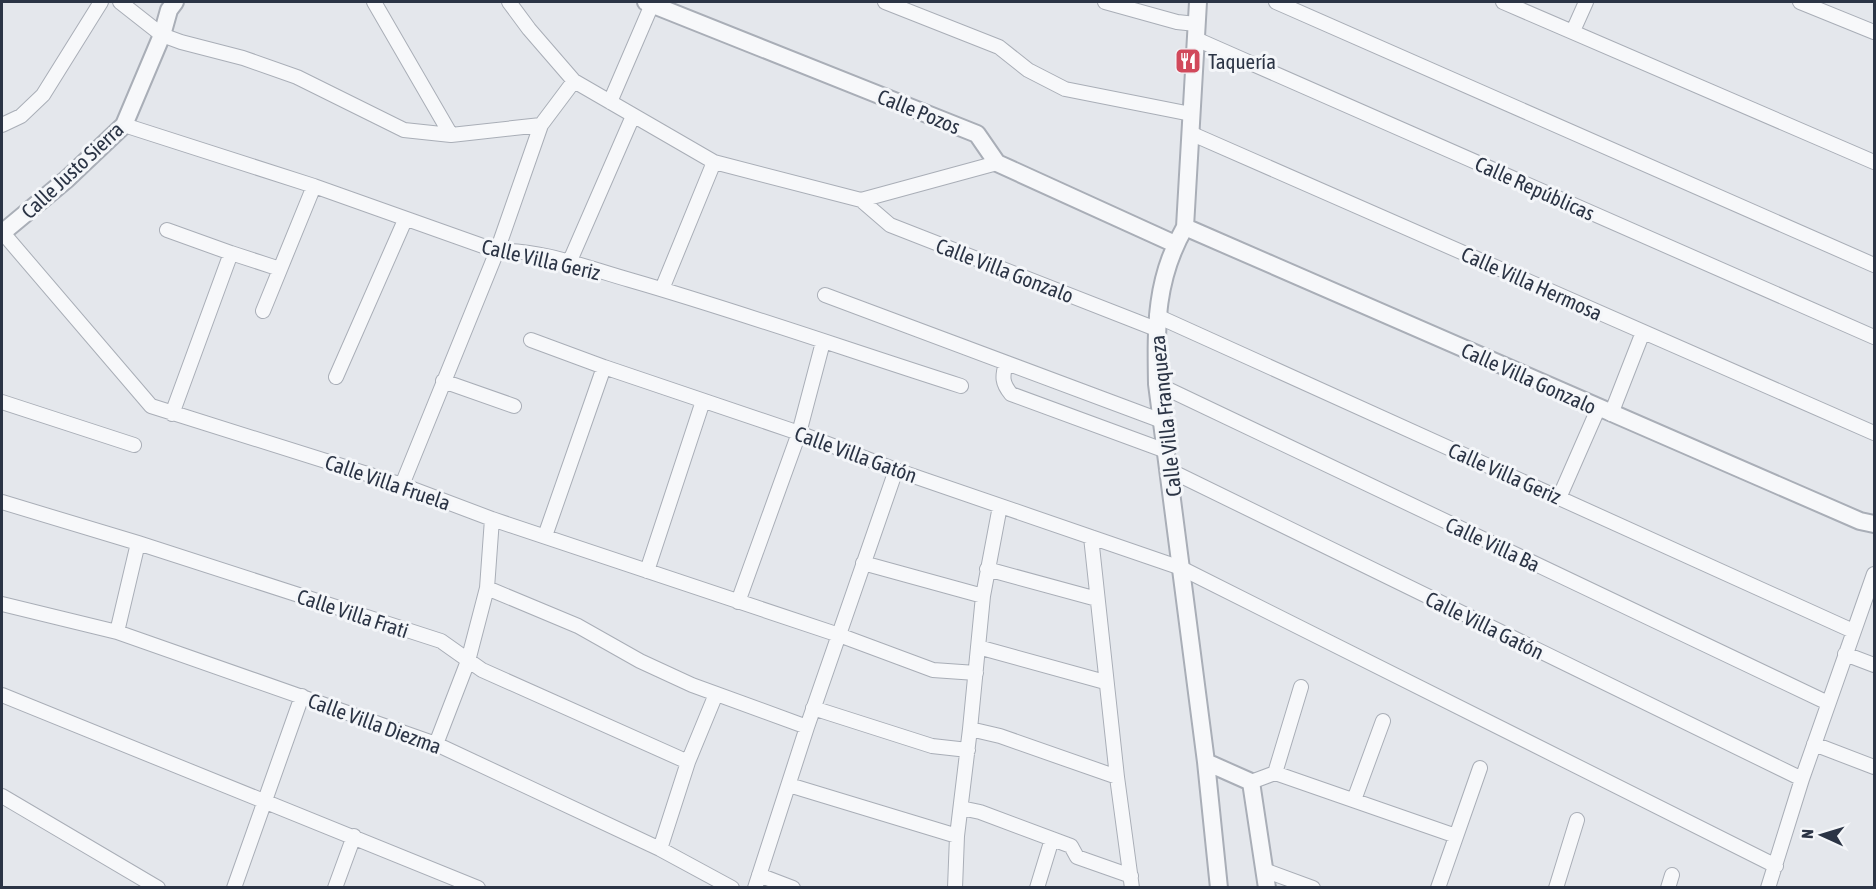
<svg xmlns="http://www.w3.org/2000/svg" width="1876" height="889" font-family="'Asap Condensed',sans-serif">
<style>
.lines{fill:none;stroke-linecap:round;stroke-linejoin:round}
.minor-casing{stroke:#a9aeb7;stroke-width:16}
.tertiary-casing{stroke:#a9aeb7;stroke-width:20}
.minor{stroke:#f7f8fa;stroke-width:14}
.tertiary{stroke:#f7f8fa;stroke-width:16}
.labels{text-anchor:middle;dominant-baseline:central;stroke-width:6;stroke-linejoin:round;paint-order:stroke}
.poi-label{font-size:21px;fill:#2b3445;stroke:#f4f6f9;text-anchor:start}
.street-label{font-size:21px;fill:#2b3445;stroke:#f4f6f9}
</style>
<rect width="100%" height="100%" fill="#e4e7ec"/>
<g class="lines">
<g class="minor-casing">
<path id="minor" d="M120 2 162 35 181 42 243 58 297 77 404 130 451 135 541 125
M374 2 451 135
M509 2 529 29 574 81 714 162 861 200 997 163
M885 2 999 47 1028 70 1065 89 1191 114
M1105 2 1177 22 1196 24
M1276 2 1874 265
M1503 2 1874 162
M1800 2 1874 32
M1573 31 1586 2
M1196 39 1874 337
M610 102 653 2
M2 125 21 116 43 95 101 2
M124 125 314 186 497 251C541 249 587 268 630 280 741 312 851 351 961 386
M1190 133 1874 433
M861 200 890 225 1156 329
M167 230 231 253
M3 233 151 406 402 485 492 519 839 635 933 670 976 673
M569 263 633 116
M662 289 714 162
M825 295 1162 421
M263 311 314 186
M1157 316 1853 631
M531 340 604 367 799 433 896 470 1181 568 1776 866
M1006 363C1002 377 1002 383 1011 394L1166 451
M336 377 405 220
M443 381 514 406
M1157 384 1828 703
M2 402 134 445
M172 414 231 253 280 269
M1611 414 1643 332
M1169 470 1802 779
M402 485 497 251 541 125 574 81
M1559 498 1598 409
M2 502 138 543 441 641 482 670 688 762
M545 536 604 367
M1091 537 1117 777 1132 888
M863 563 983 596
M987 569 1097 599
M647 571 703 401
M487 588 578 626 640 661 692 685 807 727
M738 602 799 433 823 342
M2 604 117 632 436 744 660 849 732 888
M117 632 138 543
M978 647 1105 682
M1845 654 1874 665
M2 695 478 888
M813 708 932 746 968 750
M970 729 1000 736 1117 777
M436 744 468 661 487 588 492 519
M1814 744 1874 767
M1275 773 1301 687
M1251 782 1275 773 1456 836
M789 785 957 836
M2 796 158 888
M1354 800 1383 721
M961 808 980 812 1071 846 1077 857 1131 876
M660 849 688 762 716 694
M1264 870 1313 888
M759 875 793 888
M234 888 302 696
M335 888 354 836
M755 888 807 727 896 470
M955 888 957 836 970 729 983 596 1000 506
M1037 888 1052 839
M1438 888 1480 768
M1556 888 1577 820
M1668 888 1672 875
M1768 888 1802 779 1874 574"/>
</g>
<g class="tertiary-casing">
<path id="tertiary" d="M646 2 977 134 997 163 1175 244
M1198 2 1185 227C1155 279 1156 326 1157 384L1206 762 1219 888
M1185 227 1860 521 1874 524
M2 233 67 179 124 125 162 35 169 10 175 2
M1206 762 1251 782 1267 888"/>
</g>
<use href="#minor" class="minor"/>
<use href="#tertiary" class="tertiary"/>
</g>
<defs>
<g id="restaurant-square" transform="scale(1.35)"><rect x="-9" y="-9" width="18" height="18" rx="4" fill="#d1495b" stroke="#f4f6f9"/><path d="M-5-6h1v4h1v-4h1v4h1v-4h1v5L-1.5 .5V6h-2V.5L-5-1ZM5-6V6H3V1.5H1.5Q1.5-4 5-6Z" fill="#fff"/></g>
</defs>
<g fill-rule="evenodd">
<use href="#restaurant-square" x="1188" y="61"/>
</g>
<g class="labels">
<g class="poi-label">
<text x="1208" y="61">Taquería</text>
</g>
<g class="street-label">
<text transform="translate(919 111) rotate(22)">Calle Pozos</text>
<text transform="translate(72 170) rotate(-43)">Calle Justo Sierra</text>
<text transform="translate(1535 188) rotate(24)">Calle Repúblicas</text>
<text transform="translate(541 259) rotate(13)">Calle Villa Geriz</text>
<text transform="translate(1005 270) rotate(21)">Calle Villa Gonzalo</text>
<text transform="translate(1532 283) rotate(24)">Calle Villa Hermosa</text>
<text transform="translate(1529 378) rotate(24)">Calle Villa Gonzalo</text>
<text transform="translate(1165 416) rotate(-96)">Calle Villa Franqueza</text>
<text transform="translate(856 454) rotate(20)">Calle Villa Gatón</text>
<text transform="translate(1505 473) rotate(24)">Calle Villa Geriz</text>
<text transform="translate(388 482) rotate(19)">Calle Villa Fruela</text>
<text transform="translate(1493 544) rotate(25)">Calle Villa Ba</text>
<text transform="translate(353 613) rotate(18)">Calle Villa Frati</text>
<text transform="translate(1485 625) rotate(26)">Calle Villa Gatón</text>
<text transform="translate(375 723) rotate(20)">Calle Villa Diezma</text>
</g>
</g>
<rect width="1876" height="889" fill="none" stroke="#2b3445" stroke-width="6"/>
<g transform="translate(1822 835) rotate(274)" stroke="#f4f6f9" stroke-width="4.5" paint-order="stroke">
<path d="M0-4.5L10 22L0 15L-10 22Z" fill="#2b3445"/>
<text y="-9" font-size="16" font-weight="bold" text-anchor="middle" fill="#2b3445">N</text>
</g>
</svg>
